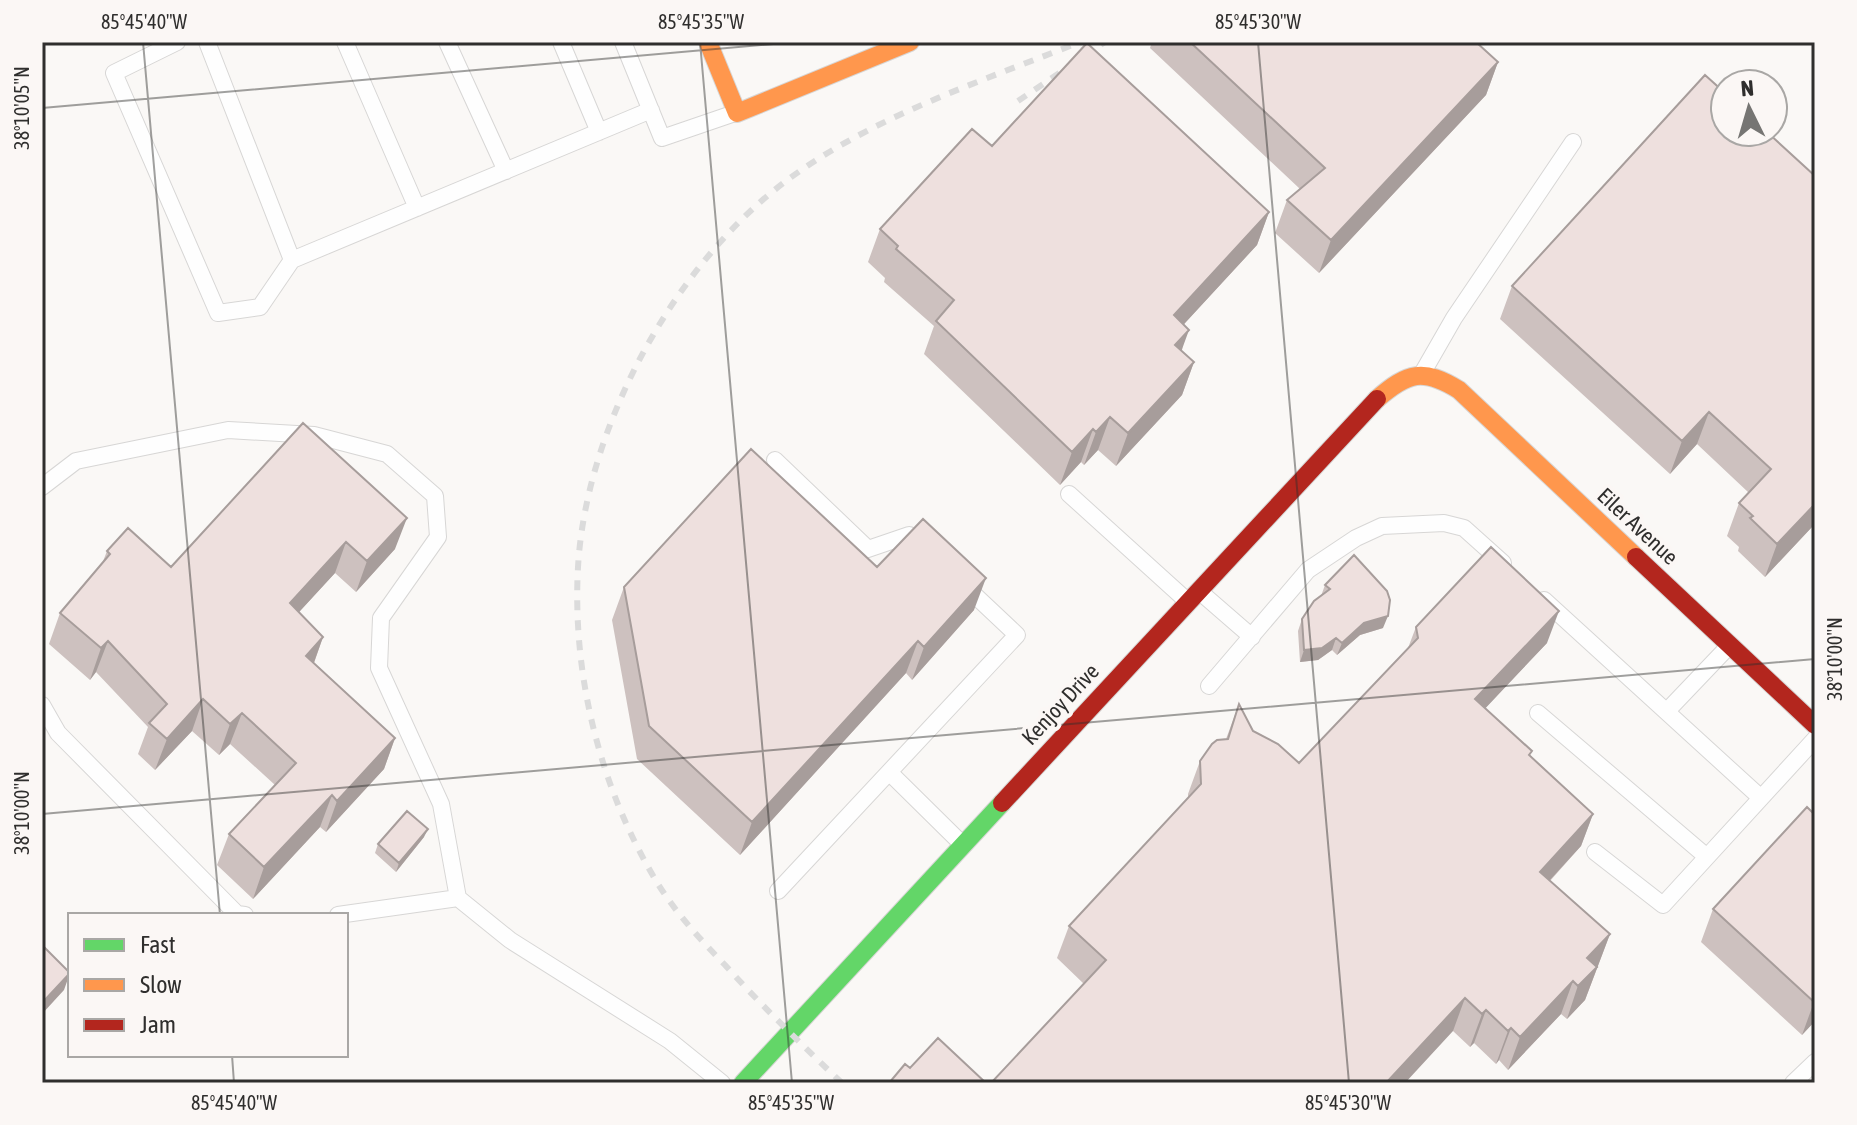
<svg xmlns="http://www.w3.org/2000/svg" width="1857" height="1125" font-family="'Asap Condensed',sans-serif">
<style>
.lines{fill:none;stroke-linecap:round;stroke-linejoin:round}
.lane-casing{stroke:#d7d6d5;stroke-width:18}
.fast-casing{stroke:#d7d6d5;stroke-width:20}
.slow-casing{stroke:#d7d6d5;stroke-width:20}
.jam-casing{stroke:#d7d6d5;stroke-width:20}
.lane{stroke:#fefefe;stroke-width:16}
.fast{stroke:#63d668;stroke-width:18}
.slow{stroke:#ff974d;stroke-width:18}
.jam{stroke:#b3261e;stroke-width:18}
.rail{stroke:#dbdbdb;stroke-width:6;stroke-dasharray:10 10;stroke-linecap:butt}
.wall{fill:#cdc1bf}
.shaded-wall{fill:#a79d9b}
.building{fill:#eee0de;stroke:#a79d9b;stroke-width:2}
.ticks{fill:none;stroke:#2f2e2d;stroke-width:2;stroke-opacity:0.45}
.labels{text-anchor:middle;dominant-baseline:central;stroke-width:8;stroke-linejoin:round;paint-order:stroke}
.street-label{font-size:22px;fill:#2f2e2d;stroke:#fbf7f5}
.neatline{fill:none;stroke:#2f2e2d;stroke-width:3}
.ticks-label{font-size:20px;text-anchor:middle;fill:#2f2e2d}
</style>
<rect width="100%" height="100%" fill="#faf8f6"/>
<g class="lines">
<g class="lane-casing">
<path id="lane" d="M177 42 114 73 218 313 260 307 292 260
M207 42 292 260 651 110
M345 42 417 208
M447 42 506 171
M561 42 599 132
M623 42 662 138 735 113
M1423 372 1454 318 1573 142
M775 460 868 549 909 535 921 546
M42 487 76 461 228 430 314 435 387 454 435 496 438 537 381 618 379 668 441 804 458 898 510 940 670 1041 722 1083
M1069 494 1186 600
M1199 591 1252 637
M1544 600 1761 798
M1209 686 1308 570 1356 538 1382 526 1444 523 1464 528 1503 563
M42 705 58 733 237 914 245 915
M1667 711 1729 646
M1538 713 1707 857
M889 772 962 844
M1595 852 1663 905 1815 739
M778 891 1017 635 965 586
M338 915 458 898
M1793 1083 1815 1062"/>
</g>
<g class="fast-casing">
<path id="fast" d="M743 1083 1002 803"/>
</g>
<g class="slow-casing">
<path id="slow" d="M708 42 737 113 910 42
M1377 399C1408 372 1423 368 1459 390L1636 557"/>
</g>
<g class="jam-casing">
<path id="jam" d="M1636 557 1815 725
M1002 803 1377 399"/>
</g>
<use href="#lane" class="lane"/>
<use href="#fast" class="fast"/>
<use href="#slow" class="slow"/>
<use href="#jam" class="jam"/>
<path class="rail" d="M1018 101 1105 42
M842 1083C802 1045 762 1006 725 965 699 938 674 911 655 879 600 787 572 675 578 567 586 427 674 265 786 181 873 116 980 82 1080 42"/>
</g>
<path class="wall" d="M1152 42H1476L1498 62 1486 95 1319 273 1275 233 1287 200 1300 189 1150 48Z
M1705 75 1812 527 1765 577 1738 551 1739 547 1727 536 1739 503 1749 493 1697 444 1670 474 1500 319 1512 286Z
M992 146 1269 212 1257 245 1184 324 1182 351 1194 362 1182 395 1116 466 1098 450 1084 465 1081 462 1060 485 924 354 934 326 884 282 885 278 868 262 880 229Z
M303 423 395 549 356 592 335 573 299 612 323 637 314 663 395 738 384 769 326 832 320 827 253 899 217 865 229 834 275 785 230 744 219 755 192 731 155 770 138 754 148 727 96 672 90 680 49 644 60 613 102 564 107 551 171 567Z
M877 567 974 610 912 680 906 673 740 855 637 759 612 620 624 587Z
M1325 585 1383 628 1360 635 1337 655 1332 650 1318 660 1300 662 1298 631 1302 619 1321 596Z
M1416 627 1547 643 1485 708 1532 751 1530 755 1593 814 1581 846 1550 881 1610 934 1585 1000 1567 1019 1561 1014 1508 1070 1499 1060 1496 1064 1474 1043 1470 1047 1453 1031 1084 984 1057 958 1069 926 1188 798V794L1200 761 1226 739 1239 704 1253 731 1299 763 1408 648Z
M1807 807 1815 1021 1802 1035 1701 942 1713 909Z
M424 837 396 872 375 853 378 844Z"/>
<path class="shaded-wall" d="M1498 62 1486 95 1319 273 1331 240Z
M1269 212 1257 245 1162 348 1174 315Z
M1189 330 1177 363 1175 345Z
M1194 362 1182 395 1116 466 1128 433Z
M1709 412 1697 444 1670 474 1682 441Z
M1110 417 1098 450 1084 465 1096 432Z
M1093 429 1081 462 1060 485 1072 452Z
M1815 485V519L1812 527 1765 577 1777 544Z
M407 518 395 549 356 592 367 561Z
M346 542 335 573 278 635 290 603Z
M986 578 974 610 912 680 924 647Z
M1559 611 1547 643 1463 732 1475 699Z
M1388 616 1383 628 1360 635 1337 655 1342 643 1364 623Z
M323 637 312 668 306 656Z
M1336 638 1332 650 1318 660 1300 662 1304 650Z
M108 641 96 672 90 680 101 648Z
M918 641 906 673 740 855 752 822Z
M203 699 192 731 155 770 167 739Z
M242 713 230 744 219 755 230 724Z
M395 738 384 769 326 832 337 801Z
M332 795 320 827 253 899 264 867Z
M1593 814 1581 846 1528 904 1540 872Z
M428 829 424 837 396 872 399 863Z
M1610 934 1585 1000 1567 1019 1587 958Z
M70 973 64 990 42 1014V1003Z
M1573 981 1561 1014 1508 1070 1520 1037Z
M1465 998 1453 1031 1405 1083H1386Z
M1815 1001V1021L1802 1035 1814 1002Z
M1486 1010 1474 1043 1470 1047 1482 1014Z
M1511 1028 1499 1060 1496 1064 1508 1031Z"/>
<path class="building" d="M1190 42H1476L1498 62 1331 240 1287 200 1325 168Z
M1087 43 1269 212 1174 315 1189 330 1175 345 1194 362 1128 433 1110 417 1096 432 1093 429 1072 452 936 321 954 300 896 249 898 246 880 229 972 129 992 146Z
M1705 75 1725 93V132H1767L1815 176V504L1777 544 1750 518 1753 516 1739 503 1771 469 1709 412 1682 441 1512 286Z
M303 423 407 518 367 561 346 542 290 603 323 637 306 656 395 738 337 801 332 795 264 867 229 834 296 763 242 713 230 724 203 699 167 739 149 723 167 704 108 641 101 648 60 613 110 554 107 551 128 528 171 567Z
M751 449 877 567 923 519 986 578 924 647 918 641 752 822 649 726 624 587Z
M1491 547 1559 611 1475 699 1532 751 1529 755 1593 814 1540 872 1610 934 1587 958 1597 967 1578 986 1573 981 1520 1037 1511 1028 1508 1031 1486 1010 1482 1014 1465 998 1386 1083H991L1106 960 1069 926 1201 784 1200 761 1212 744 1217 740 1228 739 1239 704 1253 731 1278 744 1299 763 1418 638 1416 627Z
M1354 555 1387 591 1390 600 1388 616 1364 623 1342 643 1336 638 1322 648 1304 650 1302 619 1314 601 1330 589 1325 585Z
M1807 807 1815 815 1814 1002 1713 909Z
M407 811 428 829 399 863 378 844Z
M44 947 70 973 42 1003V949Z
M938 1038 986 1083H889L905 1064 910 1068Z"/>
<path class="ticks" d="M143 42 220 915M700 42 792 1083M1258 42 1349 1083M1815 42V45M42 108 796 42M42 814 1815 659M232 1055 234 1083"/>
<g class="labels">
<g class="street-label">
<text transform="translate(1638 526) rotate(43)">Eiler Avenue</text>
<text transform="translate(1060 704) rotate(-47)">Kenjoy Drive</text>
</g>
</g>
<rect width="1857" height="1125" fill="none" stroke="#fbf7f5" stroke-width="88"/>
<rect x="68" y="913" width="280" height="144" fill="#fbf7f5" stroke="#a9a7a5" stroke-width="2"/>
<rect x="84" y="939" width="40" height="12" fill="#63d668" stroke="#a9a7a5" stroke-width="2"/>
<text x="140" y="953" font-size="24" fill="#2f2e2d">Fast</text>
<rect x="84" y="979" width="40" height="12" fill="#ff974d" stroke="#a9a7a5" stroke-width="2"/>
<text x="140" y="993" font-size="24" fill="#2f2e2d">Slow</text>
<rect x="84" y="1019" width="40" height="12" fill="#b3261e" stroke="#a9a7a5" stroke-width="2"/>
<text x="140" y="1033" font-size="24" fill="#2f2e2d">Jam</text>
<g transform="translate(1749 108) rotate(355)"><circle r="38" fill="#fbf7f5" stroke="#a9a7a5" stroke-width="2"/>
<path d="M0-6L14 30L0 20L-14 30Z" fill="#767573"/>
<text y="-12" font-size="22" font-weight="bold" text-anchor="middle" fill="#2f2e2d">N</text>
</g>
<rect x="44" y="44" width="1769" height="1037" class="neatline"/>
<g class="ticks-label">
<text x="144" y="29">85°45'40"W</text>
<text x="701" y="29">85°45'35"W</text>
<text x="1258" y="29">85°45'30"W</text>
<text transform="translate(22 108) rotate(-90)" y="7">38°10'05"N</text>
<text transform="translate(1835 659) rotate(-90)" y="7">38°10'00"N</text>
<text transform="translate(22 813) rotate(-90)" y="7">38°10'00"N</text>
<text x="234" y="1110">85°45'40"W</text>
<text x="791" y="1110">85°45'35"W</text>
<text x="1348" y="1110">85°45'30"W</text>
</g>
</svg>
